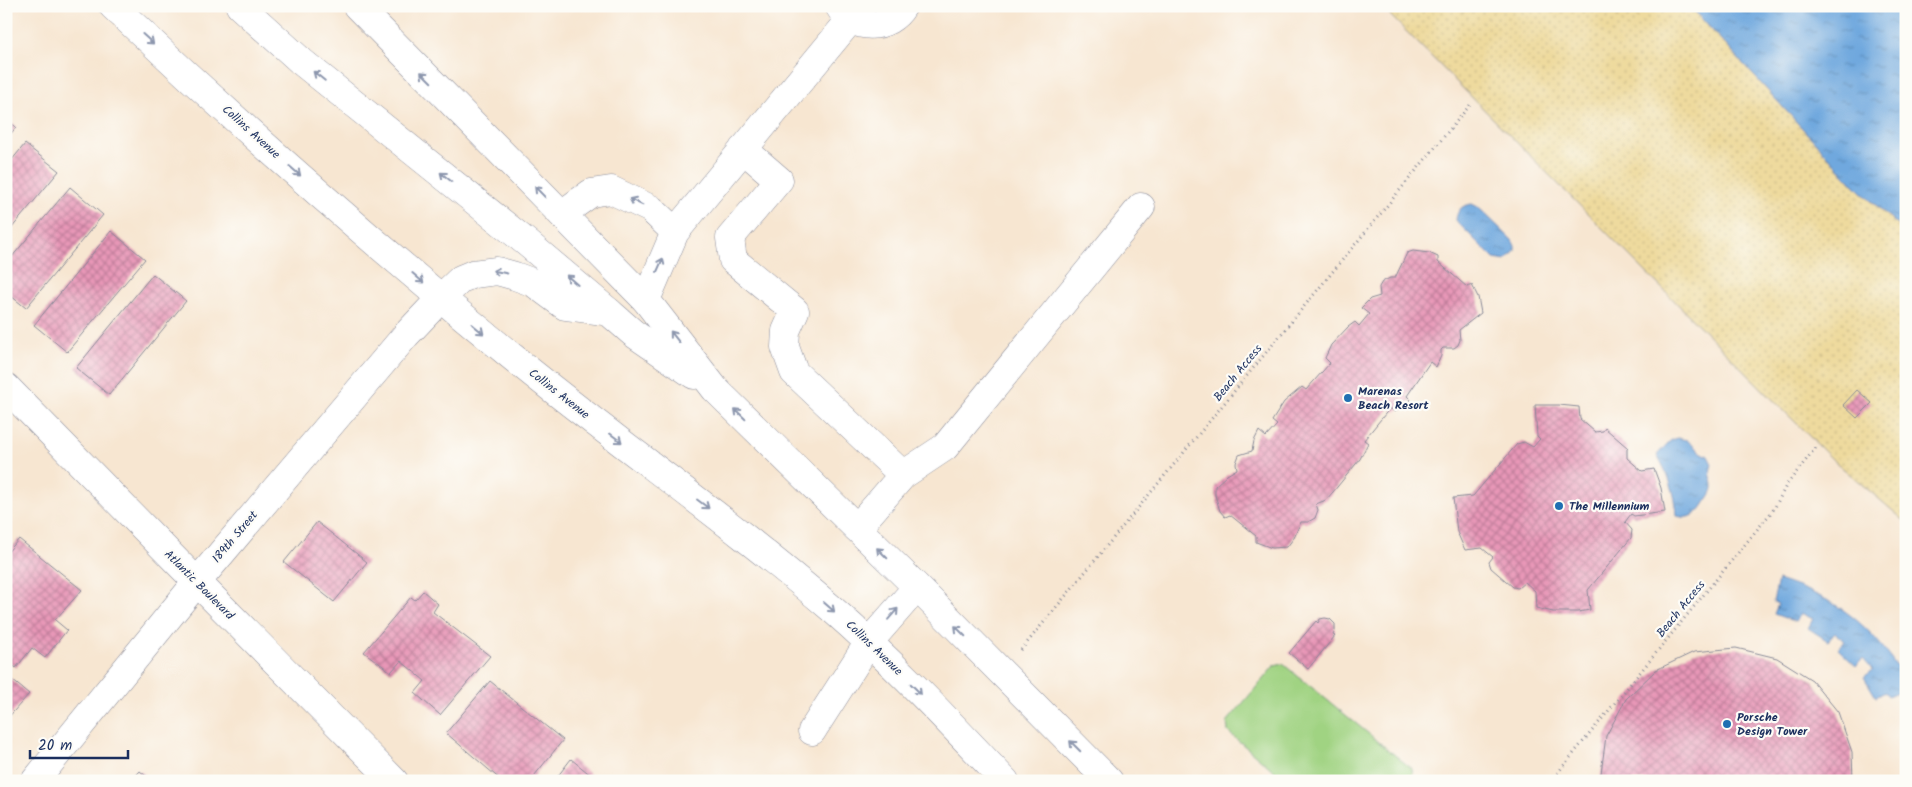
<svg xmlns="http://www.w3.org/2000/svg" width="1912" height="787" font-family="Kalam,sans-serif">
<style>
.sand{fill:url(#sand-dots);stroke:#84847e}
.garden{fill:#a0d382;stroke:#5e8170}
.water{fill:url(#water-ripples);stroke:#456c9e}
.building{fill:url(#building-cross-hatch)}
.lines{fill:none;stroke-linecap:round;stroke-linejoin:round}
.minor-casing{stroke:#898a98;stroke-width:29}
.major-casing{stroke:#898a98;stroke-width:29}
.highway-casing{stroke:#898a98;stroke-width:29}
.path{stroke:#898a98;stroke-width:3;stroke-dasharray:1 4;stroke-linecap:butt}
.minor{stroke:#fff;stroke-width:28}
.major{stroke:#fff;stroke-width:28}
.highway{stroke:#fff;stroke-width:28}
.oneway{stroke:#8d97ae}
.poi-dot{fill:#1f6fb2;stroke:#fdfcf7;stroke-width:2}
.labels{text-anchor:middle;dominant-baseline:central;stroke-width:4.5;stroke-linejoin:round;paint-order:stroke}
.street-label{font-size:12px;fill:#1b2f5e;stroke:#fdfcf7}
.poi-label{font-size:12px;font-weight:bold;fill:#1b2f5e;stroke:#fdfcf7;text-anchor:start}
</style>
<defs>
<pattern id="sand-dots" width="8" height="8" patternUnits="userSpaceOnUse" patternTransform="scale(1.25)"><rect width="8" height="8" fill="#eeda9e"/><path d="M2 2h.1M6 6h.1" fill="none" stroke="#ccbb8a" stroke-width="1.8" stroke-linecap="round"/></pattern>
<pattern id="water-ripples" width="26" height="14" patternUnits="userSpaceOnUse" patternTransform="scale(1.25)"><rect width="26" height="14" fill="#6fa8de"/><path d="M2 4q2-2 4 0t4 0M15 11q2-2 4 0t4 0" fill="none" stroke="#5a89b7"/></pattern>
<pattern id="building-cross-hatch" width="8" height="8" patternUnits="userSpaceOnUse" patternTransform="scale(1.25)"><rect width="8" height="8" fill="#e897b7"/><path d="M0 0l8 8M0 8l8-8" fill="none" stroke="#bb7c98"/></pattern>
</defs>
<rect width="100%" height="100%" fill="#fdfcf7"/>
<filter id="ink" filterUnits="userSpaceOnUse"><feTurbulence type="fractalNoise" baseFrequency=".02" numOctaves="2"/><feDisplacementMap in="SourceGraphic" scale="10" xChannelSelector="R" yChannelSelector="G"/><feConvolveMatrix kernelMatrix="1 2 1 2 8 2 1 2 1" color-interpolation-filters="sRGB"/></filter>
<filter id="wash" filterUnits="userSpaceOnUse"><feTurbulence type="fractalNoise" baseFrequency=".0096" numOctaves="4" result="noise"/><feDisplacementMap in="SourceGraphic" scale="20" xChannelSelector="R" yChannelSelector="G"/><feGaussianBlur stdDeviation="1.12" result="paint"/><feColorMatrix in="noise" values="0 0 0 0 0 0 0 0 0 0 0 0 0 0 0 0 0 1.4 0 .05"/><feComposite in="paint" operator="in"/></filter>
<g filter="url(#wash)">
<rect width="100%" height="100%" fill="#f7e6d1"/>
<path class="sand" d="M1381 6H1690L1859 190 1906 232V522L1832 459Z"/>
<path class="garden" d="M1283 664 1412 769 1413 779 1411 781H1286L1228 732 1227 722 1274 666Z"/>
<path class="water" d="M1690 6H1906V232L1859 190Z
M1472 204 1478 207 1512 240 1515 246V251L1506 261 1494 259 1460 225 1456 220C1457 210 1462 205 1472 204Z
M1677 438 1687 440 1699 451 1708 456 1712 464C1708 477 1713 477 1713 487 1713 492 1709 497 1706 501 1699 513 1692 520 1677 516 1676 494 1668 473 1657 455L1670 441Z
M1778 580C1839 599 1874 626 1906 682V688L1888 696 1885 692 1876 697 1864 677 1873 670 1863 659 1856 666 1838 649 1845 641 1835 633 1828 641 1808 628 1813 619 1801 613 1796 622 1774 614 1778 604 1773 602Z"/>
<g id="blocks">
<path class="building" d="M6 119 16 127 6 140Z
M25 144 59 171 6 235V167Z
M70 187 103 215 26 308 6 292V264Z
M111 231 145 259 67 352 34 325Z
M1413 251 1429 253 1438 257V262L1467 287 1472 285 1478 297 1481 313 1459 330 1460 340 1458 345 1454 348H1443L1441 350V356L1436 367 1430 362 1407 396 1411 400 1395 412 1390 408 1364 440 1368 443 1360 459 1333 492 1326 500 1316 504 1318 510 1315 518 1308 522H1301L1293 539 1287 547 1272 548 1256 542V536L1230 515 1225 517 1220 511 1215 495V486L1227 475 1237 469 1236 463 1239 455 1252 451 1254 441 1259 431 1266 437 1277 425 1272 421 1284 402 1302 387 1306 390 1330 363 1325 358 1331 345 1348 327 1355 322 1359 326 1369 314 1361 308 1370 299 1380 296 1379 287 1382 282 1390 278H1395L1407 253Z
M153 274 186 301 109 395 76 368Z
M1857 390 1872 403 1857 418 1843 405Z
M1535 405H1559L1579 407 1580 419 1595 432 1603 431 1605 428 1628 448 1627 449V458L1642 471 1654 469 1661 488 1665 512 1634 516 1631 514 1625 522 1632 530 1631 538 1588 590 1590 610 1578 612H1553L1536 608 1535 591 1525 582 1518 588 1513 587 1491 568 1489 562 1493 557 1482 548 1465 550 1457 532 1453 498 1473 496 1517 444 1524 442 1533 447 1540 439 1537 436Z
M317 522 367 562 334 602 284 562Z
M19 539 82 590 55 620 67 630 45 658 32 648 16 668 6 660V554Z
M423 591 438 604 433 612 490 656 440 715 415 693 425 681 401 661 391 672 364 652 411 597 415 600Z
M1325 618 1330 619 1335 624V631L1333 635 1335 636 1308 669 1289 653 1316 621 1318 623 1320 619Z
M1736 648 1777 658 1812 680 1838 712 1852 752 1853 781H1600L1606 736 1626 699 1656 670 1694 652Z
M6 675 29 694 6 720Z
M490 681 563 740 530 781H502L446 733Z
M571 759 598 781H554Z
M140 771 152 781H131Z"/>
</g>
</g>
<g filter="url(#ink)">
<use href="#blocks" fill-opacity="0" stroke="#898a98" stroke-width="1"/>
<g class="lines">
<g class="minor-casing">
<path id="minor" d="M839 6C853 32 889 30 903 6
M743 149 779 180 730 238 733 260 795 311 786 331 785 347 794 372 903 475 857 528
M562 214 591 193 611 190 651 209 675 232
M646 300 675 232 851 19
M6 387 197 582 394 781
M903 475 945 447 1141 207
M812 731 869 642
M35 781 197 582 406 335 441 298"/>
</g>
<g class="major-casing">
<path id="major" d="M113 6C241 127 374 244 510 355 616 442 729 520 832 609 893 662 949 722 1005 781
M357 6 646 300 715 389 917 587 1109 781
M441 298 461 279 473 274 497 271 515 276 534 283 565 306 609 312 633 333 694 375
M869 642 917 587"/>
</g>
<g class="highway-casing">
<path id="highway" d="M240 6 302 62 526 242 609 312"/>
</g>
<path class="path" d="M1021 650 1470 105
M1551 781 1774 509 1787 484 1818 445
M1899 781 1906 773"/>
<use href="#minor" class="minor"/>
<use href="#major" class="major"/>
<use href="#highway" class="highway"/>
</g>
<defs><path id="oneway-shaft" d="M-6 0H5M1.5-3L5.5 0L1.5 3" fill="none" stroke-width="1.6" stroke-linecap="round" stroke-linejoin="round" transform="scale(1.25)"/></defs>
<g class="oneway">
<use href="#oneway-shaft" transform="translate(148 39) rotate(42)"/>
<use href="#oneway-shaft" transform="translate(319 76) rotate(-141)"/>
<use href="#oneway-shaft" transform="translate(426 77) rotate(-135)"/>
<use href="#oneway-shaft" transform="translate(295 171) rotate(41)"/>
<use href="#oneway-shaft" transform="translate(446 177) rotate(-141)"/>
<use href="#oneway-shaft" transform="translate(540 192) rotate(-134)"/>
<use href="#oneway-shaft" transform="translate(636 202) rotate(-154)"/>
<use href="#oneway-shaft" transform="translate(660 265) rotate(-66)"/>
<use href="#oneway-shaft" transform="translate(500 272) rotate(-169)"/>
<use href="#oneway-shaft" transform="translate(418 278) rotate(41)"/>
<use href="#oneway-shaft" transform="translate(572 280) rotate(-139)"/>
<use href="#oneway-shaft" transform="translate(478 329) rotate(40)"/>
<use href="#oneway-shaft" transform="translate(675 337) rotate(-128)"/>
<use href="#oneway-shaft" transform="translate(740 414) rotate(-136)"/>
<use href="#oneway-shaft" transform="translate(616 438) rotate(37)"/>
<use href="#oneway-shaft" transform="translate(703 504) rotate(37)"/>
<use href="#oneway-shaft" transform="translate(882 553) rotate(-135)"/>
<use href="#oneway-shaft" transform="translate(829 607) rotate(41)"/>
<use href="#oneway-shaft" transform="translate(893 614) rotate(-49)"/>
<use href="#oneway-shaft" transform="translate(960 631) rotate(-135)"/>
<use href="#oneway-shaft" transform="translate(916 689) rotate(45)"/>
<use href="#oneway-shaft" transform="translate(1075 746) rotate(-135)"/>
</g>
</g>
<g class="poi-dot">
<circle cx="1348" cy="398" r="5"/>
<circle cx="1559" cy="506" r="5"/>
<circle cx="1727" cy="724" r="5"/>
</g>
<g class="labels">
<g class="street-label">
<text transform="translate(251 132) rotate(42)">Collins Avenue</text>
<text transform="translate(1238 373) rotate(-51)">Beach Access</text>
<text transform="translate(559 394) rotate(38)">Collins Avenue</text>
<text transform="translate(235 537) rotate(-50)">189th Street</text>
<text transform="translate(199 585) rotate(45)">Atlantic Boulevard</text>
<text transform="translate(1681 609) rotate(-51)">Beach Access</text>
<text transform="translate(874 648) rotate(44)">Collins Avenue</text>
</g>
<g class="poi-label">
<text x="1358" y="391">Marenas<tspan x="1358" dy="14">Beach Resort</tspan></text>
<text x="1569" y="506">The Millennium</text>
<text x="1737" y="717">Porsche<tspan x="1737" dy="14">Design Tower</tspan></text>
</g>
</g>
<rect width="1912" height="787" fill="none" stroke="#fdfcf7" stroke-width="25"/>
<path d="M30 750v8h98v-8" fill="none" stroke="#1b2f5e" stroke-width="2.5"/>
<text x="38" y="750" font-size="15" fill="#1b2f5e" stroke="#fdfcf7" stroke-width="4" paint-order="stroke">20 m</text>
</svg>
